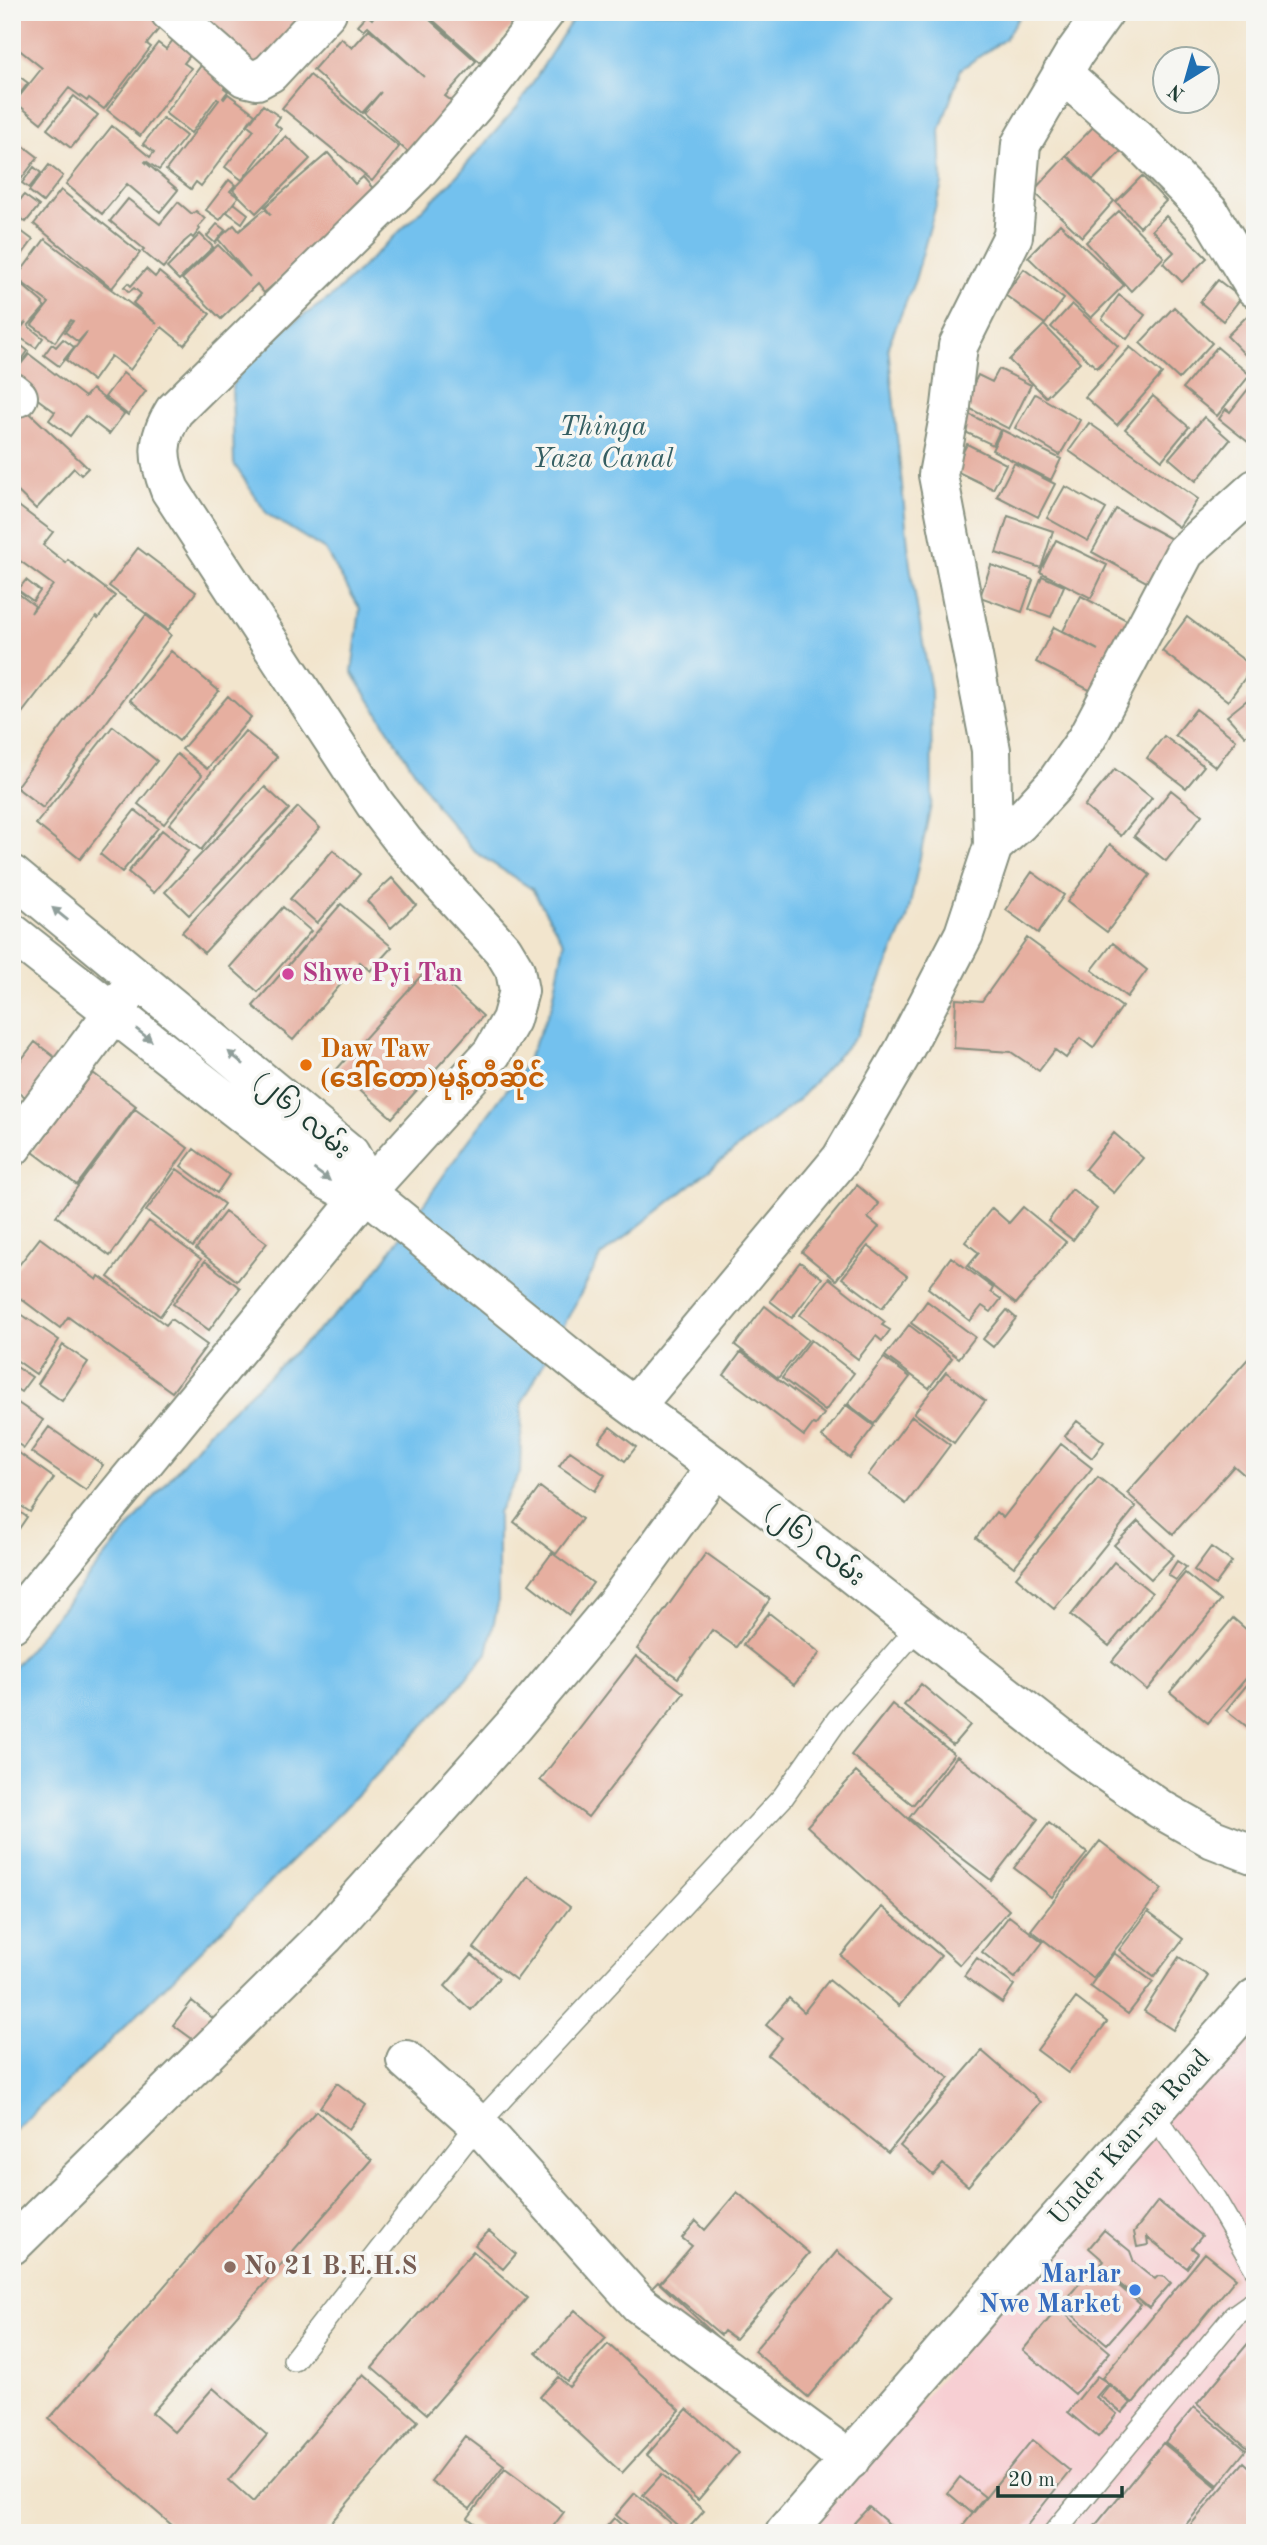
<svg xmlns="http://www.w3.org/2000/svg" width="1267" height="2545" font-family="'Old Standard TT','Noto Sans Myanmar',serif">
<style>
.built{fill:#f7cfd3}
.water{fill:#73c1ee;stroke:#497f91;stroke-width:2}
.building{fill:#e6afa0}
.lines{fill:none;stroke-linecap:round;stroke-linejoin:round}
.service-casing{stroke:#889180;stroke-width:24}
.minor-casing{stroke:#889180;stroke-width:42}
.tertiary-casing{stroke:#889180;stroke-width:42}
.secondary-casing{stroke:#889180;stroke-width:42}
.service{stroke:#fff;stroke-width:21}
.minor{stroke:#fff;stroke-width:38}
.tertiary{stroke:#fff;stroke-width:38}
.secondary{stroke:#fff;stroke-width:38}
.oneway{fill:#8f9e9a}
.hotel-dot{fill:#d1479c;stroke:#f6f6f2;stroke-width:2.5}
.food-dot{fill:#e8710a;stroke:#f6f6f2;stroke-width:2.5}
.education-dot{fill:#8d6e63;stroke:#f6f6f2;stroke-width:2.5}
.shop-dot{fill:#3f7fe0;stroke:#f6f6f2;stroke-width:2.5}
.labels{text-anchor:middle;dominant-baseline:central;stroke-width:7;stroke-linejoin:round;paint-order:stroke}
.hotel-label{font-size:26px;font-weight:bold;fill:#b23c85;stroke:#f6f6f2;text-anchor:start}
.food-label{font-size:26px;font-weight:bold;fill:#c56008;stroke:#f6f6f2;text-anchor:start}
.street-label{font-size:26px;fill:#1f3d34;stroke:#f6f6f2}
.education-label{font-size:26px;font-weight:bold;fill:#785e54;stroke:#f6f6f2;text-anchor:start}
.shop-label{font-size:26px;font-weight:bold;fill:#366cbe;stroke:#f6f6f2;text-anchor:end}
.water-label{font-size:28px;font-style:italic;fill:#345e62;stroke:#f6f6f2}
</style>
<rect width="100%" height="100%" fill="#f6f6f2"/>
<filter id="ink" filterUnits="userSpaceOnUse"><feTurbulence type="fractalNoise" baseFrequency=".0143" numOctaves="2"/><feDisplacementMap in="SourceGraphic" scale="14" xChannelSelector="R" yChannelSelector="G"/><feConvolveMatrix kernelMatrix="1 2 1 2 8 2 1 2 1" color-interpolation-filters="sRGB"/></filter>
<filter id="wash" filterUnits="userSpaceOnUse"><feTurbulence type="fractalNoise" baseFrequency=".00686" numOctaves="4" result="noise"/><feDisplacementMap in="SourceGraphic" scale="28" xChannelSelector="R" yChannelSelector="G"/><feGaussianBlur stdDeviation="1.57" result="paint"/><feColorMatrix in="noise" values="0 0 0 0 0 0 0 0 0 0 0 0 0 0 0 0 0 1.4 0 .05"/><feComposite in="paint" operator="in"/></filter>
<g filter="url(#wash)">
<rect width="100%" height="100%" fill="#f2e5cd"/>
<path class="built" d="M1237 2033 1255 2047V2533H807Z"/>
<path class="water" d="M577 12H1022L1005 39 961 69 940 130 942 184 915 280 888 346 910 565 931 691 932 800 907 919 857 1035 797 1101 601 1256 522 1403 520 1473 498 1512V1604L487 1653 446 1702 342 1811 98 2053 12 2133V1669L210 1430 365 1287 460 1152 525 1065 552 1005 564 943 532 889 475 852 437 807 352 672 360 609 325 550 267 514 234 464 232 385 260 345 331 297 451 182 518 106Z"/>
<g id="blocks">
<path class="building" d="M12 12H151L162 25 147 44 151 47 104 109 89 98 87 101 69 88 41 123 15 102 42 68 12 44Z
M193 12H309L264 73Z
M377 12H421L476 61 445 96 453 102 409 153 364 113 381 92 362 113 313 70 341 38 352 48 369 29 424 77 368 26 364 30 358 25 367 15 372 19Z
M424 12H525L480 62Z
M183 27 201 42 184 63 191 68 140 136 107 110 158 43 166 49Z
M203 63 229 82 224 88 228 91 223 98 224 99 228 94 255 114 201 186 196 182 191 189 166 170 219 100 217 98 191 133 165 113Z
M12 71 28 83 12 104Z
M310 75 399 147 372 181 282 108Z
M74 96 98 115 71 148 47 129Z
M263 105 280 117 275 124 281 129 242 180 225 167 254 130 248 125Z
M163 118 186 136 159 170 146 161 145 162 178 190 160 212 127 184 102 214 66 184 112 126 150 157 154 152 143 144Z
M1098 122 1124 148 1093 180 1066 155Z
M286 136 310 159 256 213 233 190Z
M12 137 38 157 12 191Z
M328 153 355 184 363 177 384 201 306 256 264 293 257 284 221 319 182 279 218 245 250 277 218 239 234 225 239 231 265 209 271 215 265 207Z
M1066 156 1114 201 1082 237 1033 191Z
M49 165 63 176 43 202 29 191Z
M34 167 41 173 29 188 22 183Z
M1142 176 1166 201 1140 227 1116 202Z
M229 180 235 185 230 191 238 197 220 220 206 210Z
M61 190 140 253 112 288 34 224Z
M24 195 39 206 26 222 12 211Z
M128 199 160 224 178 202 192 214 196 211 205 219 198 227 200 229 193 238 191 236 184 242 163 268 142 251 144 249 110 221Z
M234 203 248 214 242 223 227 212Z
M1119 211 1164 257 1131 291 1086 242Z
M1166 216 1207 258 1182 282 1163 263 1174 252 1152 230Z
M217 224 225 230 215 243 207 236Z
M1060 224 1124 285 1091 318 1028 257Z
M21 231 33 240 12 268V242Z
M200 234 213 247 179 280 167 268Z
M45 239 157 324 133 303 141 294 134 288 129 292 124 287 128 283 131 286 146 269 155 277 159 272 210 314 184 345 162 327 130 370 111 356 93 381 66 360 87 332 78 342 65 332 73 321 71 320 55 342 32 325 49 303 16 278Z
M1024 269 1064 299 1045 324 1005 295Z
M12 276 43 303 42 304 45 307 28 326 43 338 36 348 16 335 26 322 12 338Z
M1218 280 1241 298 1223 321 1200 302Z
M1119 295 1145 315 1127 339 1102 319Z
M1072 304 1118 346 1097 368 1051 327Z
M1174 307 1212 343 1179 379 1140 343Z
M1247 316 1255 324V354L1249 359 1227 336Z
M1044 325 1080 362 1046 397 1009 360Z
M63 339 74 347 59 366 44 355 52 344 56 347Z
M18 343 28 351 18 365 12 361V351Z
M1130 347 1162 374 1117 425 1085 397Z
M1217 347 1250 375 1217 416 1183 388Z
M29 354 85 397 92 389 124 414 109 434 85 416 70 436 49 420 55 412 12 380V375Z
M999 369 1031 385 1009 429 963 405 978 375 992 382Z
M123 373 146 391 128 415 105 397Z
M1249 388 1255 393 1253 446 1219 419 1226 409 1230 412Z
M1035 394 1080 420 1060 455 1015 428Z
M1153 396 1189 427 1162 460 1125 429Z
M18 402 88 468 81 475 74 468 36 509 12 486V408Z
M969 414 1000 430 993 445 961 430Z
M1204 417 1230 440 1196 481 1169 458Z
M1089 423 1198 499 1179 527 1069 451Z
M1002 430 1061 459 1051 480 992 450Z
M967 444 1006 464 993 489 954 470Z
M1014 463 1055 484 1038 517 997 496Z
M1065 486 1106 509 1088 541 1047 518Z
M12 501 53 532 43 545 66 563 68 560 115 596 98 619 96 617 12 726V589L35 606 31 613 53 585 12 555V550L17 544 12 540Z
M1116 509 1175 541 1150 584 1092 552Z
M1008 516 1053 531 1041 568 996 553Z
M1056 540 1107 565 1091 598 1040 572Z
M138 548 196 592 168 630 109 586Z
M991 565 1033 580 1022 612 980 597Z
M1042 576 1064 586 1051 617 1029 609Z
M26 580 40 591 33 601 18 590Z
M1081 596 1140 627 1095 693 1036 662 1054 627 1098 650 1063 631Z
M146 615 171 635 43 808 16 787Z
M1187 617 1253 667 1228 701 1162 651Z
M171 651 219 691 179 741 130 700Z
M228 696 251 717 207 769 182 749Z
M1247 700 1255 708V728L1245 736 1227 716Z
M1196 709 1236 740 1216 767 1175 735Z
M113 726 157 761 80 859 36 824Z
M245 731 277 757 201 850 169 824Z
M1164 736 1204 766 1186 788 1147 758Z
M177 754 202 775 164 824 138 804Z
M1115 769 1152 798 1121 836 1084 806Z
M265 787 289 809 189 915 165 892Z
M1171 790 1202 815 1166 861 1134 836Z
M298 807 320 828 204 953 182 932Z
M135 810 158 828 122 872 100 854Z
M162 830 188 851 154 893 128 872Z
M1110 844 1150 875 1107 932 1067 902Z
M333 850 360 874 317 923 290 899Z
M1032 872 1064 895 1038 933 1006 910Z
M392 878 416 905 391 928 367 901Z
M341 904 392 947 370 971 360 962 293 1040 253 1006Z
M283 907 311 931 258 992 230 967Z
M1027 938 1122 1007 1093 1048 1080 1038 1066 1058 1055 1050 1039 1071 1011 1052 954 1048 956 999 982 1001Z
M1113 943 1147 970 1127 997 1092 970Z
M429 967 483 1016 392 1118 337 1069Z
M35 1042 62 1063 32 1102 12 1087V1072Z
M93 1073 136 1106 77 1185 33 1152Z
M135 1109 188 1148 110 1256 56 1216Z
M1114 1133 1143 1158 1114 1193 1085 1169Z
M194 1149 229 1175 217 1193 181 1166Z
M177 1169 224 1204 193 1247 146 1211Z
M857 1185 879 1204 868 1218 879 1227 836 1280 802 1252Z
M1072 1189 1097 1209 1073 1240 1048 1221Z
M1023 1207 1066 1242 1016 1304 968 1266 979 1253 965 1242 992 1208 1009 1223Z
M225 1212 267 1243 237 1281 196 1249Z
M149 1221 201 1259 160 1316 108 1277Z
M40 1238 97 1280 99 1276 166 1325 171 1319 207 1345 172 1392 68 1317 60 1328 12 1292V1274Z
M868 1246 907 1276 882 1308 842 1278Z
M951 1257 993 1288 991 1292 1001 1299 991 1312 982 1306 970 1321 928 1288Z
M205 1261 240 1288 209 1330 173 1304Z
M800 1262 822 1278 792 1318 770 1301Z
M829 1278 885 1322 882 1325 890 1330 882 1341 876 1336 858 1359 800 1315Z
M927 1301 975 1337 959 1358 911 1323Z
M765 1306 808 1340 778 1378 735 1345Z
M1007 1310 1016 1318 993 1347 983 1339Z
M21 1314 59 1340 36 1374 12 1357V1327Z
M909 1325 952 1358 929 1388 885 1356Z
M811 1340 854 1373 825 1411 782 1378Z
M63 1345 88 1362 62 1401 38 1384Z
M1255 1351V1484L1234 1466 1173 1534 1127 1493Z
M741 1352 824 1414 816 1425 813 1424 804 1436 724 1375Z
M884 1358 910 1377 874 1424 848 1404Z
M12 1364 32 1377 21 1392 12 1386Z
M946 1372 985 1401 954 1443 914 1413Z
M12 1399 43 1420 24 1448 12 1440Z
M846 1405 874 1426 850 1458 822 1437Z
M912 1416 950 1445 906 1504 868 1475Z
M1077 1421 1104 1442 1092 1458 1065 1436Z
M49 1427 103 1465 86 1490 31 1452Z
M610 1427 636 1447 625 1461 599 1441Z
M1061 1444 1092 1468 1014 1567 976 1538 996 1512 1003 1518Z
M12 1448 54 1478 30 1512 12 1500Z
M570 1451 605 1475 595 1491 559 1466Z
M1098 1477 1136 1507 1054 1609 1016 1577Z
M540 1487 582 1519 556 1554 514 1522Z
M12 1507 27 1517 12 1539Z
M1138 1521 1174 1555 1151 1579 1114 1545Z
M1211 1547 1232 1562 1215 1585 1194 1570Z
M552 1553 593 1583 569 1615 529 1584Z
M706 1553 770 1599 736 1647 712 1630 678 1678 637 1649Z
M1177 1561 1186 1567 1176 1580 1168 1575Z
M1114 1562 1152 1593 1109 1646 1071 1615Z
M1185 1573 1220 1601 1147 1690 1112 1661Z
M769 1613 820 1653 794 1685 743 1645Z
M1233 1618 1255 1637V1668L1208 1723 1170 1692Z
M636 1656 684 1693 588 1817 540 1780Z
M1255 1675V1733L1226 1710Z
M921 1684 970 1725 953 1745 904 1705Z
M892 1704 954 1754 913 1805 851 1755Z
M957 1756 1038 1819 991 1880 909 1818Z
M856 1772 1009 1910 960 1965 807 1826Z
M1049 1823 1087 1853 1052 1897 1014 1868Z
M1100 1841 1162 1889 1093 1978 1031 1930Z
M528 1876 570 1907 516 1980 474 1948Z
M882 1907 941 1956 899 2006 841 1956Z
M1148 1912 1183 1939 1154 1977 1119 1950Z
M1009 1916 1043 1942 1015 1978 982 1952Z
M1114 1953 1153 1982 1128 2014 1090 1986Z
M472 1955 499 1978 471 2010 445 1986Z
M1179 1957 1208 1976 1173 2030 1144 2011Z
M977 1958 1014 1985 1002 2003 964 1976Z
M829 1980 949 2078 888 2153 768 2055 782 2038 766 2025 789 1998 804 2012Z
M1076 1998 1107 2022 1068 2073 1037 2050Z
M192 2001 215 2020 198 2043 173 2025Z
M982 2051 1041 2102 968 2186 943 2164 933 2175 900 2146Z
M337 2083 366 2105 349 2129 320 2107Z
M316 2111 372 2160 152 2413 174 2432 213 2388 267 2435 229 2480 253 2502 364 2374 418 2421 322 2533H181L49 2419Z
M737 2192 809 2253 735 2339 724 2331 721 2335 660 2283 692 2246 682 2238 696 2221 705 2230Z
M1158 2201 1202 2236 1192 2248 1198 2253 1187 2268 1147 2237 1148 2245 1137 2247 1134 2232Z
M1104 2230 1130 2251 1134 2262 1155 2279 1158 2276 1165 2277 1171 2283 1149 2308 1099 2267 1104 2261 1089 2248Z
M489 2231 516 2254 503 2269 475 2245Z
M473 2251 527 2298 427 2414 372 2367Z
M837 2251 892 2297 808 2397 754 2351Z
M1205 2253 1236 2278 1133 2403 1102 2378Z
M1095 2265 1141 2305 1107 2344 1061 2305Z
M658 2282 717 2337 707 2348 648 2292Z
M1058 2308 1110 2352 1075 2394 1023 2350Z
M575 2310 606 2338 567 2381 536 2353Z
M1255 2335V2442L1249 2449 1197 2404Z
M608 2344 680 2410 622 2473 540 2397 558 2377 569 2387Z
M1097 2376 1108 2383 1096 2397 1117 2414 1098 2437 1068 2412Z
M1109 2385 1131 2403 1122 2413 1100 2396Z
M1194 2407 1246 2450 1218 2485 1165 2442Z
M687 2409 738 2453 698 2500 647 2455Z
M465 2436 504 2465 470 2509 431 2481Z
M1032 2440 1070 2471 1021 2533H957Z
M1163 2443 1217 2487 1179 2533H1089Z
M1244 2462 1255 2472V2533H1192L1187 2529Z
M505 2468 564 2512 548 2533H487L468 2518Z
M662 2474 704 2511 685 2532 643 2495Z
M960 2477 985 2497 972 2513 948 2493Z
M635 2493 670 2523 662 2533H637L616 2515Z
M869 2507 895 2529 892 2533H865L854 2523Z
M614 2518 630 2533H601Z"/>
</g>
</g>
<g filter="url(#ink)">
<use href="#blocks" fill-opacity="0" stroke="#889180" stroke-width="2"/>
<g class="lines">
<g class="service-casing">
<path id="service" d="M1152 2113 1215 2199 1255 2268
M294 2360 478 2124 783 1797 837 1720 919 1626
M1054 2533 1234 2316 1255 2301"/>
</g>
<g class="minor-casing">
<path id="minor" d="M170 12 244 77 257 80 270 73 327 12
M1062 73 1138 140 1209 212 1255 288
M12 392 18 397
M993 846 1020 822 1055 784 1087 738 1185 552 1255 489
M12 1147 134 985
M635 1406 841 1159 904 1050 964 934 993 846 991 750 938 475 951 406 958 346 1013 236 1021 144 1074 54 1104 12
M12 1623 366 1192 492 1053 511 1020 519 991 515 970 503 950 404 842 375 804 170 490C157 458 156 441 174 411L415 174 476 103 545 12
M406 2060 478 2124 639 2304 850 2460
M12 2245 325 1936 514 1725 619 1600 716 1467"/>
</g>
<g class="tertiary-casing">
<path id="tertiary" d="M785 2533 1052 2226 1255 1998"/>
</g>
<g class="secondary-casing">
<path id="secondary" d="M12 875 350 1154 359 1170 366 1192
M12 933 327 1180 342 1188 366 1192 595 1378 716 1467 1082 1755 1160 1809 1213 1839 1255 1855"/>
</g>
<use href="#service" class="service"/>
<use href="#minor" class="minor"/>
<use href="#tertiary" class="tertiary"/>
<use href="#secondary" class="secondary"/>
</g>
<defs><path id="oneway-solid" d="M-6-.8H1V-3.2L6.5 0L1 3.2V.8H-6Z" transform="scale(1.75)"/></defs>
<g class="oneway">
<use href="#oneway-solid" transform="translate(60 914) rotate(-141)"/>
<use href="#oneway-solid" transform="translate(144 1035) rotate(38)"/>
<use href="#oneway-solid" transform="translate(236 1058) rotate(-140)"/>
<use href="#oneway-solid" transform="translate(322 1175) rotate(36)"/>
</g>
</g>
<circle class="hotel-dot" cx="288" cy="974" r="7"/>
<circle class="food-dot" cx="306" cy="1065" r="7"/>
<circle class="education-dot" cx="230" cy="2267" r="7"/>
<circle class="shop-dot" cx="1135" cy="2290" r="7"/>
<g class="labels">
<g class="hotel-label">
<text x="302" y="974">Shwe Pyi Tan</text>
</g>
<g class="food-label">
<text x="320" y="1050">Daw Taw<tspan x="320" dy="30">(ဒေါ်တော)မုန့်တီဆိုင်</tspan></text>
</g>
<g class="street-label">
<text transform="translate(301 1116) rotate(41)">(၂၆) လမ်း</text>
<text transform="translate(814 1545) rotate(38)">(၂၆) လမ်း</text>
<text transform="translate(1130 2138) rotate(-48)">Under Kan-na Road</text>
</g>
<g class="education-label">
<text x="244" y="2267">No 21 B.E.H.S</text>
</g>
<g class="shop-label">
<text x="1121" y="2275">Marlar<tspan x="1121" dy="30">Nwe Market</tspan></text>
</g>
<g class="water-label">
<text x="603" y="428">Thinga<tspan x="603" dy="32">Yaza Canal</tspan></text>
</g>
</g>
<rect width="1267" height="2545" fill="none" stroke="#f6f6f2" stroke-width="42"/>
<g transform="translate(1186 80) rotate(217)"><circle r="33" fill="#f6f6f2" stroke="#a0aca6" stroke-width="2"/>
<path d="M0-5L12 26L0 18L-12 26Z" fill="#1f6fb2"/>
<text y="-10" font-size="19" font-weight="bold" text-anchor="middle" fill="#1f3d34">N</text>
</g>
<path d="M998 2486v10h124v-10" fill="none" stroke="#1f3d34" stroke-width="3.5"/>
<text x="1008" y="2486" font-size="21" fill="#1f3d34" stroke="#f6f6f2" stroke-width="5" paint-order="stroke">20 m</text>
</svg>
